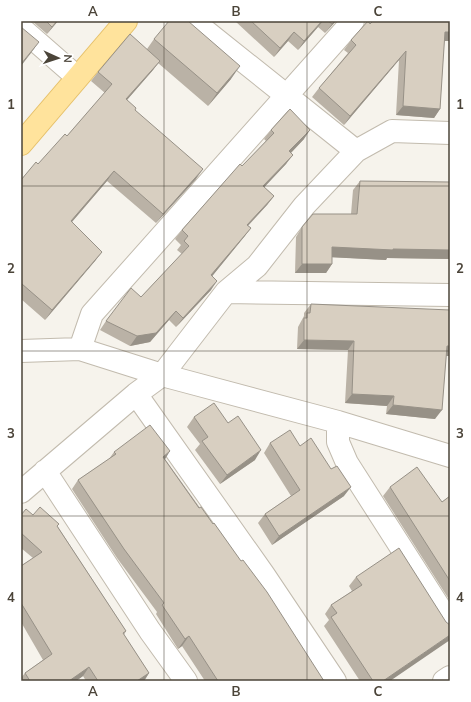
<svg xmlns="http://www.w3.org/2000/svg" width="471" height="702" font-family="Mulish,sans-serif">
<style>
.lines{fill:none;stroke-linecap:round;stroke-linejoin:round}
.minor-casing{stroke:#c2bbae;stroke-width:24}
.major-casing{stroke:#e6c16a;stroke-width:24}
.minor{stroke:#fff;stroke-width:22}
.major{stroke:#ffe39c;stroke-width:22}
.wall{fill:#bab2a6}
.shaded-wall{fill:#979187}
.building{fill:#d8cfc1;stroke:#979187}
.grid{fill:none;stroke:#4b4439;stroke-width:1;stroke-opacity:0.55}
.neatline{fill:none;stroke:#4b4439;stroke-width:1.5}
.grid-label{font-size:13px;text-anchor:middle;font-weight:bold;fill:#4b4439}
</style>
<rect width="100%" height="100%" fill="#f6f3ec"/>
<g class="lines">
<g class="minor-casing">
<path id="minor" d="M193 21 356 151 392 131 450 133
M21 28 77 77
M226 292 450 295
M80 349 92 314 353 21
M21 351 80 349 162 375 338 422 450 456
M136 394 264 575 335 681
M338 422V442L347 463 450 624
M45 471 150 631 186 681
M21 492 136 394 162 375 226 292 257 266 304 206 356 151
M444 681 450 677"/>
</g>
<g class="major-casing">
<path id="major" d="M21 144 126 21"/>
</g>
<use href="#minor" class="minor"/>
<use href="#major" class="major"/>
</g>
<path class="wall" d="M32 21H58L47 34Z
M235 21H336L325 33 318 27 298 50 288 41 274 57Z
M450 21V41H444L440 109 434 118 396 115 399 60 344 125 312 97 319 88 348 53 344 50 351 40 370 24Z
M154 39 231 79 208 106 158 63 153 70 127 100 135 110 196 179 156 223 107 181 72 222 102 252 95 261 45 320 21 299V180L38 164 67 136 105 93 91 81 98 72 147 49Z
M271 130 304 139 291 153 286 164 264 187 274 196 267 205 248 226 251 228 244 237 212 276 211 290 176 327 169 320 150 342 130 346 100 330 106 321 141 297 182 254 177 250 181 245 175 239 182 230 266 141 264 139Z
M360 181 450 182V259L387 258 386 260 332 257V264L326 273H295L296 237 302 227 351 214 353 190Z
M311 304 450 356H446L435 419 386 414 387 406 345 403 348 350 297 349 298 327 304 316V313Z
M194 417 228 423 255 460 220 484 195 450 200 444 187 427Z
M270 443 300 446 344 496 272 545 258 523 265 514 291 496 264 453Z
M114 452 165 459 324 681H205L182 646 178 649 156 614 157 612 117 558 72 489 78 480 109 459Z
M390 487 442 502 450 496V601L383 496Z
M21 515H33L58 527 126 631 124 635 149 673 144 681H86L83 676 76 681H21V678L25 673 43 660 21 622V566L33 558 21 548Z
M356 577 446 622 390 681H360L324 626 329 620 325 614 331 605 352 591 349 586Z"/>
<path class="shaded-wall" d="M57 21H58L47 34 52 27Z
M322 21H323L318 27 298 50 304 41Z
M335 21H336L325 33 332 24Z
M294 32 288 41 274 57 280 48Z
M445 32H450V41H438Z
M39 42 31 53 21 66V64Z
M406 51 399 60 344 125 350 116Z
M160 61 153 70 119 109 126 99Z
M240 66 231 79 208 106 217 93Z
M403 106 440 109 434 118 396 115Z
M310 130 304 139 283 161 289 151Z
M293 155 286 164 257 195 263 186Z
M203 169 196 179 156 223 163 214Z
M114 171 107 181 64 231 71 221Z
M274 196 267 205 240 234 247 225Z
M251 228 244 237 205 285 211 275Z
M332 247 450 250V259L387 258 386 260 326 257Z
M102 252 95 261 45 320 52 310Z
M302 264H332L326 273H295Z
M217 281 211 290 176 327 183 318Z
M176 311 169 320 150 342 130 346 137 336Z
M304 340 354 341 348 350 297 349Z
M447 346H450V356H441Z
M352 394 394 396 387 406 345 403Z
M393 405 442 410 435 419 386 414Z
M261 450 255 460 220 484 227 475Z
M170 451 164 461 163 457Z
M351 487 344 496 272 545 279 536Z
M450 635V640L390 681H383Z
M189 636 182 646 178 649 185 639Z
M89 667 83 676 76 681H69Z
M149 673 144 681H137Z"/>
<path class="building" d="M46 21H57L52 27Z
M169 21H188L240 66 217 93 154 39Z
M251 21H322L304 41 294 32 280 48Z
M328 21H335L332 24Z
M368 21 370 24 373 21H450V32H445L440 109 403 106 406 51 350 116 319 88 356 45 351 40Z
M21 27 39 42 21 64Z
M130 34 160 61 126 99 136 108 135 110 203 169 163 214 114 171 71 221 102 252 52 310 22 284 21 286V180L36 162 38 164 65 134 67 136 112 84 98 72Z
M290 109 310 130 289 151 293 155 263 186 274 196 247 225 251 228 211 275 217 281 183 318 176 311 156 333 137 336 106 321 131 288 141 297 189 246 184 241 188 236 182 230 240 164 242 166 274 133 271 130Z
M360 181 450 182V250L393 249V250L332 247V264H302V227L313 214H357Z
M311 304 450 310V346H447L442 410 393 405 394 396 352 394 354 341 304 340V318H307V313H310Z
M214 403 228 423 238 416 261 450 227 475 202 441 208 437 194 417Z
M150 425 170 451 163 457 199 508 201 507 213 524 214 523 241 561 243 560 267 592 324 681H218L189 636 185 639 162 605 164 603 124 549 78 480 116 454 114 452Z
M290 430 300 446 311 438 331 469 337 466 351 487 279 536 265 514 300 490 270 443Z
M417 467 442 502 450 496V581L390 487Z
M40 507 59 524 57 526 126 631 123 633 149 673 137 681H98L89 667 69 681H30L25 673 52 654 21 603V566L42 552 21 533V515L26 509 33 515Z
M399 548 446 622 450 625V635L383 681H373L331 617 337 613 331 605 362 585 356 577Z"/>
<path class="grid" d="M164 21V681M307 21V681M21 186H450M21 351H450M21 516H450"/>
<rect width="471" height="702" fill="none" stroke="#ffffff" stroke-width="44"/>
<g transform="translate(58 58) rotate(93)" stroke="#ffffff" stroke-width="3" paint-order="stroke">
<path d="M0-3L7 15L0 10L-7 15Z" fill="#4b4439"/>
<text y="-6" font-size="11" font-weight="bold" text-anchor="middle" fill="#4b4439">N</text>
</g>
<rect x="22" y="22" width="427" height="658" class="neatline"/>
<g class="grid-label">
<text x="93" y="16">A</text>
<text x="236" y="16">B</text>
<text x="378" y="16">C</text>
<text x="11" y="109">1</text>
<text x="460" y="109">1</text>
<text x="11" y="273">2</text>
<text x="460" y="273">2</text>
<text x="11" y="438">3</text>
<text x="460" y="438">3</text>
<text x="11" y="602">4</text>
<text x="460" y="602">4</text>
<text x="93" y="696">A</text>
<text x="236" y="696">B</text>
<text x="378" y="696">C</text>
</g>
</svg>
